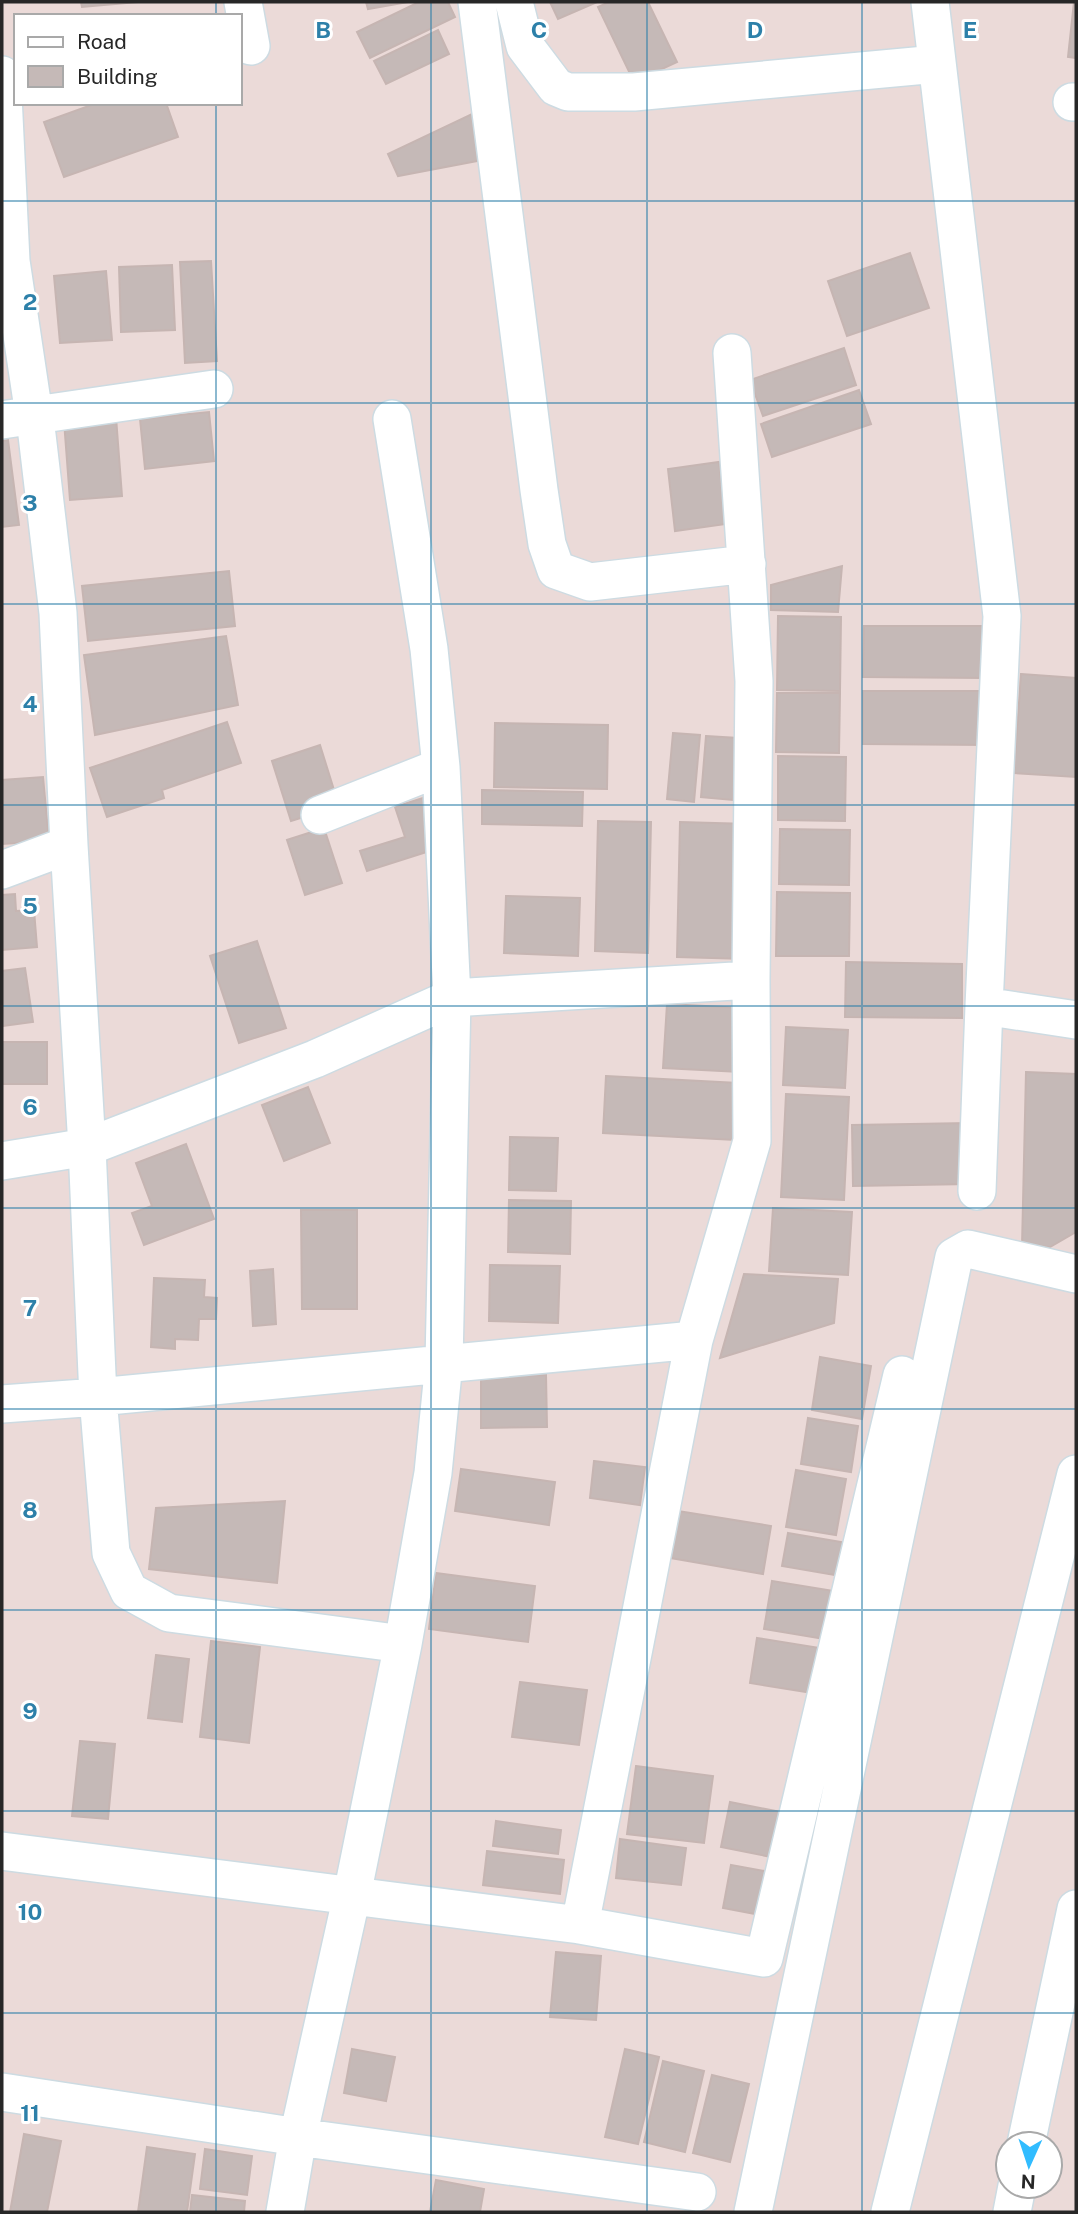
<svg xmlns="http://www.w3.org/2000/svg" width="1078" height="2214" font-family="'Public Sans',sans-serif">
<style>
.building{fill:#c5b9b7;stroke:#c6b5b2;stroke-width:2}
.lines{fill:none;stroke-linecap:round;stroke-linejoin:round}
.minor-casing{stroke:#cddbe2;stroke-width:40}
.minor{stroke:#fff;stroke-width:37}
.grid{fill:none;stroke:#2d80a9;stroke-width:2;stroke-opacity:0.55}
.grid-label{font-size:23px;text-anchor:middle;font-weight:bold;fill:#2d80a9;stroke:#fff;stroke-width:6;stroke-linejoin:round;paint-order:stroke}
</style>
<rect width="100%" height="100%" fill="#ebdad8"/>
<path class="building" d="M81 2H138L82 7Z
M366 2H408L368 9Z
M419 2H448L455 17 370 58 357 32Z
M550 2H597L558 19Z
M609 2H648L677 62 634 82 598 7Z
M1074 2H1076V58L1068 57Z
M438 30 449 54 386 84 374 61Z
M97 103H166L178 137 64 177 44 122Z
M472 114 493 158 398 176 388 154Z
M910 253 929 308 847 336 828 281Z
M211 261 217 361 185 363 180 262Z
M172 265 175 330 121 332 119 267Z
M106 271 112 340 60 343 54 276Z
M844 348 856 385 763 416 750 380Z
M859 390 871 424 772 457 761 424Z
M209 412 214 461 145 469 140 419Z
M116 417 122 496 70 500 64 421Z
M8 440 19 525 2 527V441Z
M719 462 726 524 675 531 668 469Z
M842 566 838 612 771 610V585Z
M229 571 235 626 88 641 82 586Z
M778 616 841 617 840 691 777 690Z
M864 626H982L983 678 863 677Z
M226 636 238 705 95 735 84 655Z
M1021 674 1076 678V777L1014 773Z
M863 691H987V745L863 744Z
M777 693H840L839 753 776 752Z
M227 722 241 763 162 790 164 798 107 817 90 768Z
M495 723 608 725 607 789 494 787Z
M673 733 700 735 694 802 667 799Z
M706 736 738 738 733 800 701 797Z
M320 745 339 806 291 821 272 761Z
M778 756 846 757 845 821 778 820Z
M43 777 49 841 2 844V780Z
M482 790 583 792 582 826 482 824Z
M426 797 442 847 367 871 360 851 405 837 395 807Z
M598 821 651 822 648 953 595 951Z
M680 822 749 824 746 959 677 957Z
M324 828 342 883 305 895 287 840Z
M780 829 850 830 849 885 779 884Z
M777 892 850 893 849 956H776Z
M15 894 16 911 34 910 37 947 2 950V895Z
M506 896 580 898 578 956 504 953Z
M257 941 286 1028 239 1043 210 956Z
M846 962 962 964V1018L845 1017Z
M25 968 33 1022 2 1026V971Z
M667 1004 743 1008 740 1072 663 1068Z
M786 1027 848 1030 845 1088 783 1085Z
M2 1042H47V1084H2Z
M1026 1072 1076 1074V1232L1050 1247 1022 1246Z
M606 1076 738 1083 735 1140 603 1133Z
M308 1087 330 1143 284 1161 262 1105Z
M786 1094 849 1097 844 1200 781 1197Z
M969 1123 970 1184 853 1186 852 1125Z
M510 1137 558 1138 556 1191 509 1190Z
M186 1144 214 1219 144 1245 132 1213 152 1206 136 1163Z
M509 1200 571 1201 570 1254 508 1252Z
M773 1208 852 1212 848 1275 769 1271Z
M301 1210H357V1309H302Z
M490 1265 560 1266 558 1323 489 1321Z
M273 1269 276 1324 253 1326 250 1271Z
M744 1274 838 1279 834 1323 720 1358Z
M154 1278 205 1280 204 1297 217 1298 216 1319H199L198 1340 175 1339V1349L151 1347Z
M820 1357 871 1366 862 1419 812 1410Z
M546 1375 547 1427 481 1428V1376Z
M808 1418 858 1426 851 1472 801 1464Z
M594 1461 645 1467 640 1505 590 1498Z
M461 1469 555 1482 549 1525 455 1511Z
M796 1470 846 1479 836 1535 786 1527Z
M285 1501 277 1583 149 1569 156 1508Z
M678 1511 771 1526 763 1574 670 1558Z
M788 1533 853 1544 847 1577 782 1566Z
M436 1573 535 1586 528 1642 429 1629Z
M772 1581 840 1592 831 1640 764 1629Z
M757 1638 826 1649 819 1694 750 1683Z
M211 1641 260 1647 249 1743 200 1737Z
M156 1655 189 1659 182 1722 148 1718Z
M520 1682 587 1690 579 1745 512 1737Z
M80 1741 115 1744 108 1819 72 1816Z
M636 1766 713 1776 704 1843 627 1834Z
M730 1802 791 1814 781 1859 721 1847Z
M496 1821 561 1830 558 1854 493 1846Z
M620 1839 686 1848 681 1885 616 1878Z
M487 1851 564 1860 560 1894 483 1885Z
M731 1865 775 1873 766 1916 723 1908Z
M556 1952 601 1956 596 2020 550 2017Z
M352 2049 395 2057 386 2101 344 2093Z
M625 2049 659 2057 638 2144 605 2137Z
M663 2061 704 2071 685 2152 644 2142Z
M712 2075 749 2084 730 2162 693 2153Z
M24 2134 61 2141 47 2212H10Z
M147 2147 195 2154 187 2212H138Z
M205 2149 252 2156 247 2195 200 2189Z
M436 2180 484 2189 480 2212H430Z
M192 2195 245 2201 244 2212H190Z"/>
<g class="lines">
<g class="minor-casing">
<path id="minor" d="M243 2 251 46
M477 2 539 490 547 544 556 570 590 582 747 564
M514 2 525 46 556 87 568 92H634L937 64
M930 2 1002 616 984 1006 1076 1020
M2 75 11 261 37 435 58 613 69 845 87 1147 98 1397 111 1553 129 1591 169 1613 403 1644 352 1895 298 2137 2 2092
M1072 102H1076
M392 419 429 649 441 767 452 998 444 1362 433 1473 403 1644
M2 420 214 389
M320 815 441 767
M2 870 69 845
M2 1161 87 1147 315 1059 452 998 751 980 754 681 732 353
M977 1191 984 1006
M2 1404 98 1397 694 1340 752 1141 751 980
M2 1851 580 1925 764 1958 902 1375
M580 1925 694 1340
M1026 2144 1076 1909
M285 2212 298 2137 697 2192
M753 2212 954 1257 968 1249 1076 1274
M890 2212 1076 1474
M1012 2212 1017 2186"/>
</g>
<use href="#minor" class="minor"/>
</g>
<path class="grid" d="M216 2V16M431 2V2212M647 2V2212M862 2V2212M216 103V2212M2 201H1076M2 403H1076M2 604H1076M2 805H1076M2 1006H1076M2 1208H1076M2 1409H1076M2 1610H1076M2 1811H1076M2 2013H1076"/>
<g class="grid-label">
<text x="323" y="38">B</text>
<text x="539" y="38">C</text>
<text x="755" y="38">D</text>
<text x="970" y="38">E</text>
<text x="30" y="310">2</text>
<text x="30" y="511">3</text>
<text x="30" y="712">4</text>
<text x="30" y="914">5</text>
<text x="30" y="1115">6</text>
<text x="30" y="1316">7</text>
<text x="30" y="1518">8</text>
<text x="30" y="1719">9</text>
<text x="30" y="1920">10</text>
<text x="30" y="2121">11</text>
</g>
<rect width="1078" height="2214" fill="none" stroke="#272727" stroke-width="7"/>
<rect x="14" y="14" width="228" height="91" fill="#ffffff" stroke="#a9a9a9" stroke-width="2"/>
<rect x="28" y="37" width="35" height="10" fill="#ffffff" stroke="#a9a9a9" stroke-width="2"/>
<text x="77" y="49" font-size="21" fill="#272727">Road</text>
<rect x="28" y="66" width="35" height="21" fill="#c5b9b7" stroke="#a9a9a9" stroke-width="2"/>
<text x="77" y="84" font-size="21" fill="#272727">Building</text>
<g transform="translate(1029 2165) rotate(183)"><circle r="33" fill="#ffffff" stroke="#a9a9a9" stroke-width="2"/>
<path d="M0-5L12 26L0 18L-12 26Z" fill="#31bcff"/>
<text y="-10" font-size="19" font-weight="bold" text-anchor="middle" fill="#272727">N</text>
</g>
</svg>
